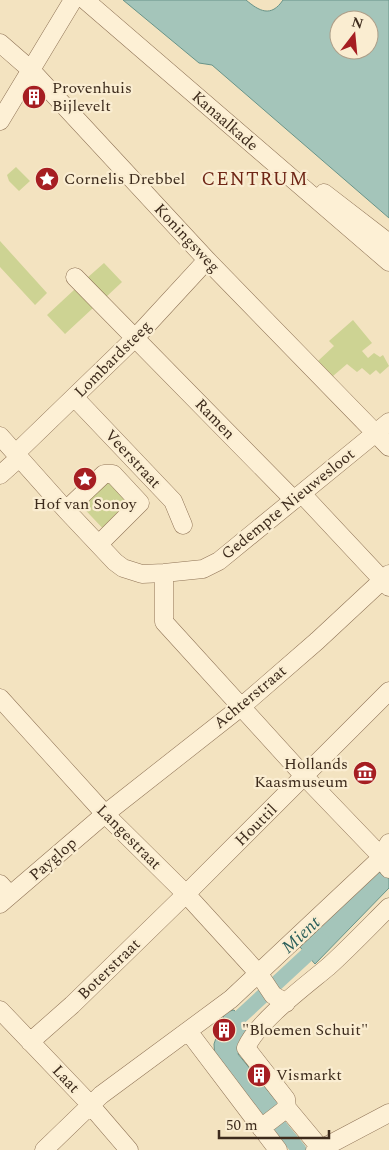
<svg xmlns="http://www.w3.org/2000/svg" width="389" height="1150" font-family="Spectral,serif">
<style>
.green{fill:#cdd393}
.water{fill:#a4c5ba;stroke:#699489;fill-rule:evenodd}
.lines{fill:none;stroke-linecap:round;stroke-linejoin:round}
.canal{stroke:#a4c5ba;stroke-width:15}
.minor-casing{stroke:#8f7356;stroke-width:19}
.minor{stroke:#fdf0d5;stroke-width:18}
.labels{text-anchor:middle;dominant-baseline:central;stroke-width:4.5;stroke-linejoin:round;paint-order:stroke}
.poi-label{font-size:16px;fill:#3d2b1c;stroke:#faedd1;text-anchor:start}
.street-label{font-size:16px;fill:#3d2b1c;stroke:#faedd1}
.water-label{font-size:18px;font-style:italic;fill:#295e5a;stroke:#faedd1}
.quarter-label{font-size:19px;letter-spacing:1px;fill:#6f2616;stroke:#faedd1}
</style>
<rect width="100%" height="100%" fill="#f3e3c0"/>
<path class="green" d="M16 167 30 181 19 191 9 181 7 175Z
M0 241 47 293 35 305 0 267Z
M104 263 122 282 105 298 87 278Z
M75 289 93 308 65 334 47 315Z
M353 320 372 343 362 351 368 358 374 353 380 357 383 355 389 366 380 374 376 370 370 375 362 368 357 372 347 364 333 376 318 361 334 346 329 341Z
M104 470 144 504 110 536 74 498Z"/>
<path class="water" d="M123 0H246C259 11 271 18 283 0H389V218L212 65 199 63ZM339 20H369V50H339Z
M378 871 383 875 387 872 389 874V888L315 964 300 947Z
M234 1010 249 1026 238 1054 283 1109 263 1127 215 1061 214 1044 225 1012Z"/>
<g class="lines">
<path class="canal" d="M233 1036 240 1017 322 941
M269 1110 272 1117 299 1150"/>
<g class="minor-casing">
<path id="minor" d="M85 0 389 262
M0 43 31 70 207 260 389 447
M0 121 73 0
M324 193 389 243
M75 277 294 500
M75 398 173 501 183 525
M0 436 66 510 115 562 123 568 142 574 164 573 203 569 219 561 389 422
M15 454 136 337 207 260
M0 475 19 458
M302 494 389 587
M66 510 104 474H113L140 503 99 544
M164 573V622L305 777 377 852 389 869
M0 698 105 814 186 894 259 974 273 995 286 1003
M0 884 10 895
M0 904 105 814 241 707 317 641 389 574
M0 1010 86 1100 129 1150
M188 1031 278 1150
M30 1042 72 1005 186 894 389 691
M261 1128 287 1108
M44 1150 101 1095 231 999 380 859 389 843
M315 1150 321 1149 389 1113
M322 1150 287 1108 286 1099 246 1048C258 1021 304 987 328 967 349 948 369 927 389 907"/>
</g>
<use href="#minor" class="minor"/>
</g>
<defs>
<g id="building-disc" transform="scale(1.25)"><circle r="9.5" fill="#a61e22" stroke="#faedd1"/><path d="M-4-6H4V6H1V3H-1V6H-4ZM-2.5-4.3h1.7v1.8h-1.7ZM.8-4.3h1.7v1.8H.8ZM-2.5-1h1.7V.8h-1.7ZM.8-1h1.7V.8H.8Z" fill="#fff"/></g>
<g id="sight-disc" transform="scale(1.25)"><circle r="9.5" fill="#a61e22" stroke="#faedd1"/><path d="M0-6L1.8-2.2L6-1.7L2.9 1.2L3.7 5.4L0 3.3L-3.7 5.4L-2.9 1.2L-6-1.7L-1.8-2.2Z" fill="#fff"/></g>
<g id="museum-disc" transform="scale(1.25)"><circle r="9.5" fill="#a61e22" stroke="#faedd1"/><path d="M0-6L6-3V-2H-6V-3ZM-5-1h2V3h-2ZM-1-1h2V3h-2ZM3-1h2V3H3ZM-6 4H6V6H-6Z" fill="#fff"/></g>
</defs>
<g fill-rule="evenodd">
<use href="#building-disc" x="34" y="97"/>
<use href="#sight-disc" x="47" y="179"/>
<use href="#sight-disc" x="85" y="479"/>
<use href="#museum-disc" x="365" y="773"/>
<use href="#building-disc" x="224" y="1030"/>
<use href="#building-disc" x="259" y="1075"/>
</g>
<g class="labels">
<g class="poi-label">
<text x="52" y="88">Provenhuis<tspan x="52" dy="18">Bijlevelt</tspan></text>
<text x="64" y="179">Cornelis Drebbel</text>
<text x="85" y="504" text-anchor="middle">Hof van Sonoy</text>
<text x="348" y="764" text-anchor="end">Hollands<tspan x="348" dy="18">Kaasmuseum</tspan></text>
<text x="242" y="1030">"Bloemen Schuit"</text>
<text x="276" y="1075">Vismarkt</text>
</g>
<g class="street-label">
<text transform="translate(225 121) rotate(41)">Kanaalkade</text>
<text transform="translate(187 238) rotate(47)">Koningsweg</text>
<text transform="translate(113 359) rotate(-45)">Lombardsteeg</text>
<text transform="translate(215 419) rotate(46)">Ramen</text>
<text transform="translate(133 459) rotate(47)">Veerstraat</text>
<text transform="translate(288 504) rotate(-39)">Gedempte Nieuwesloot</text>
<text transform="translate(250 697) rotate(-40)">Achterstraat</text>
<text transform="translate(256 825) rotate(-45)">Houttil</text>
<text transform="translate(129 837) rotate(45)">Langestraat</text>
<text transform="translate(53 859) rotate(-41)">Payglop</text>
<text transform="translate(109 969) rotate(-44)">Boterstraat</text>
<text transform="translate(66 1079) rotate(47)">Laat</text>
</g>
<g class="water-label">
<text transform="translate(301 935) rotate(-43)">Mient</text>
</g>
<g class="quarter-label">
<text x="255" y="179">CENTRUM</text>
</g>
</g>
<g transform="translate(354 35) rotate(16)"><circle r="24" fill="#faedd1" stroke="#ae9f89"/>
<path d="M0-4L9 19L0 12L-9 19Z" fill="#a61e22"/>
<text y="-8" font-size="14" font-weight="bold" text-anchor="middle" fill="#3d2b1c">N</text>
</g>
<path d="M219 1130v8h110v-8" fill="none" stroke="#3d2b1c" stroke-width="2.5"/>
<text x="226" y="1130" font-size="15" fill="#3d2b1c" stroke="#faedd1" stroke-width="4" paint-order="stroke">50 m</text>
</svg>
